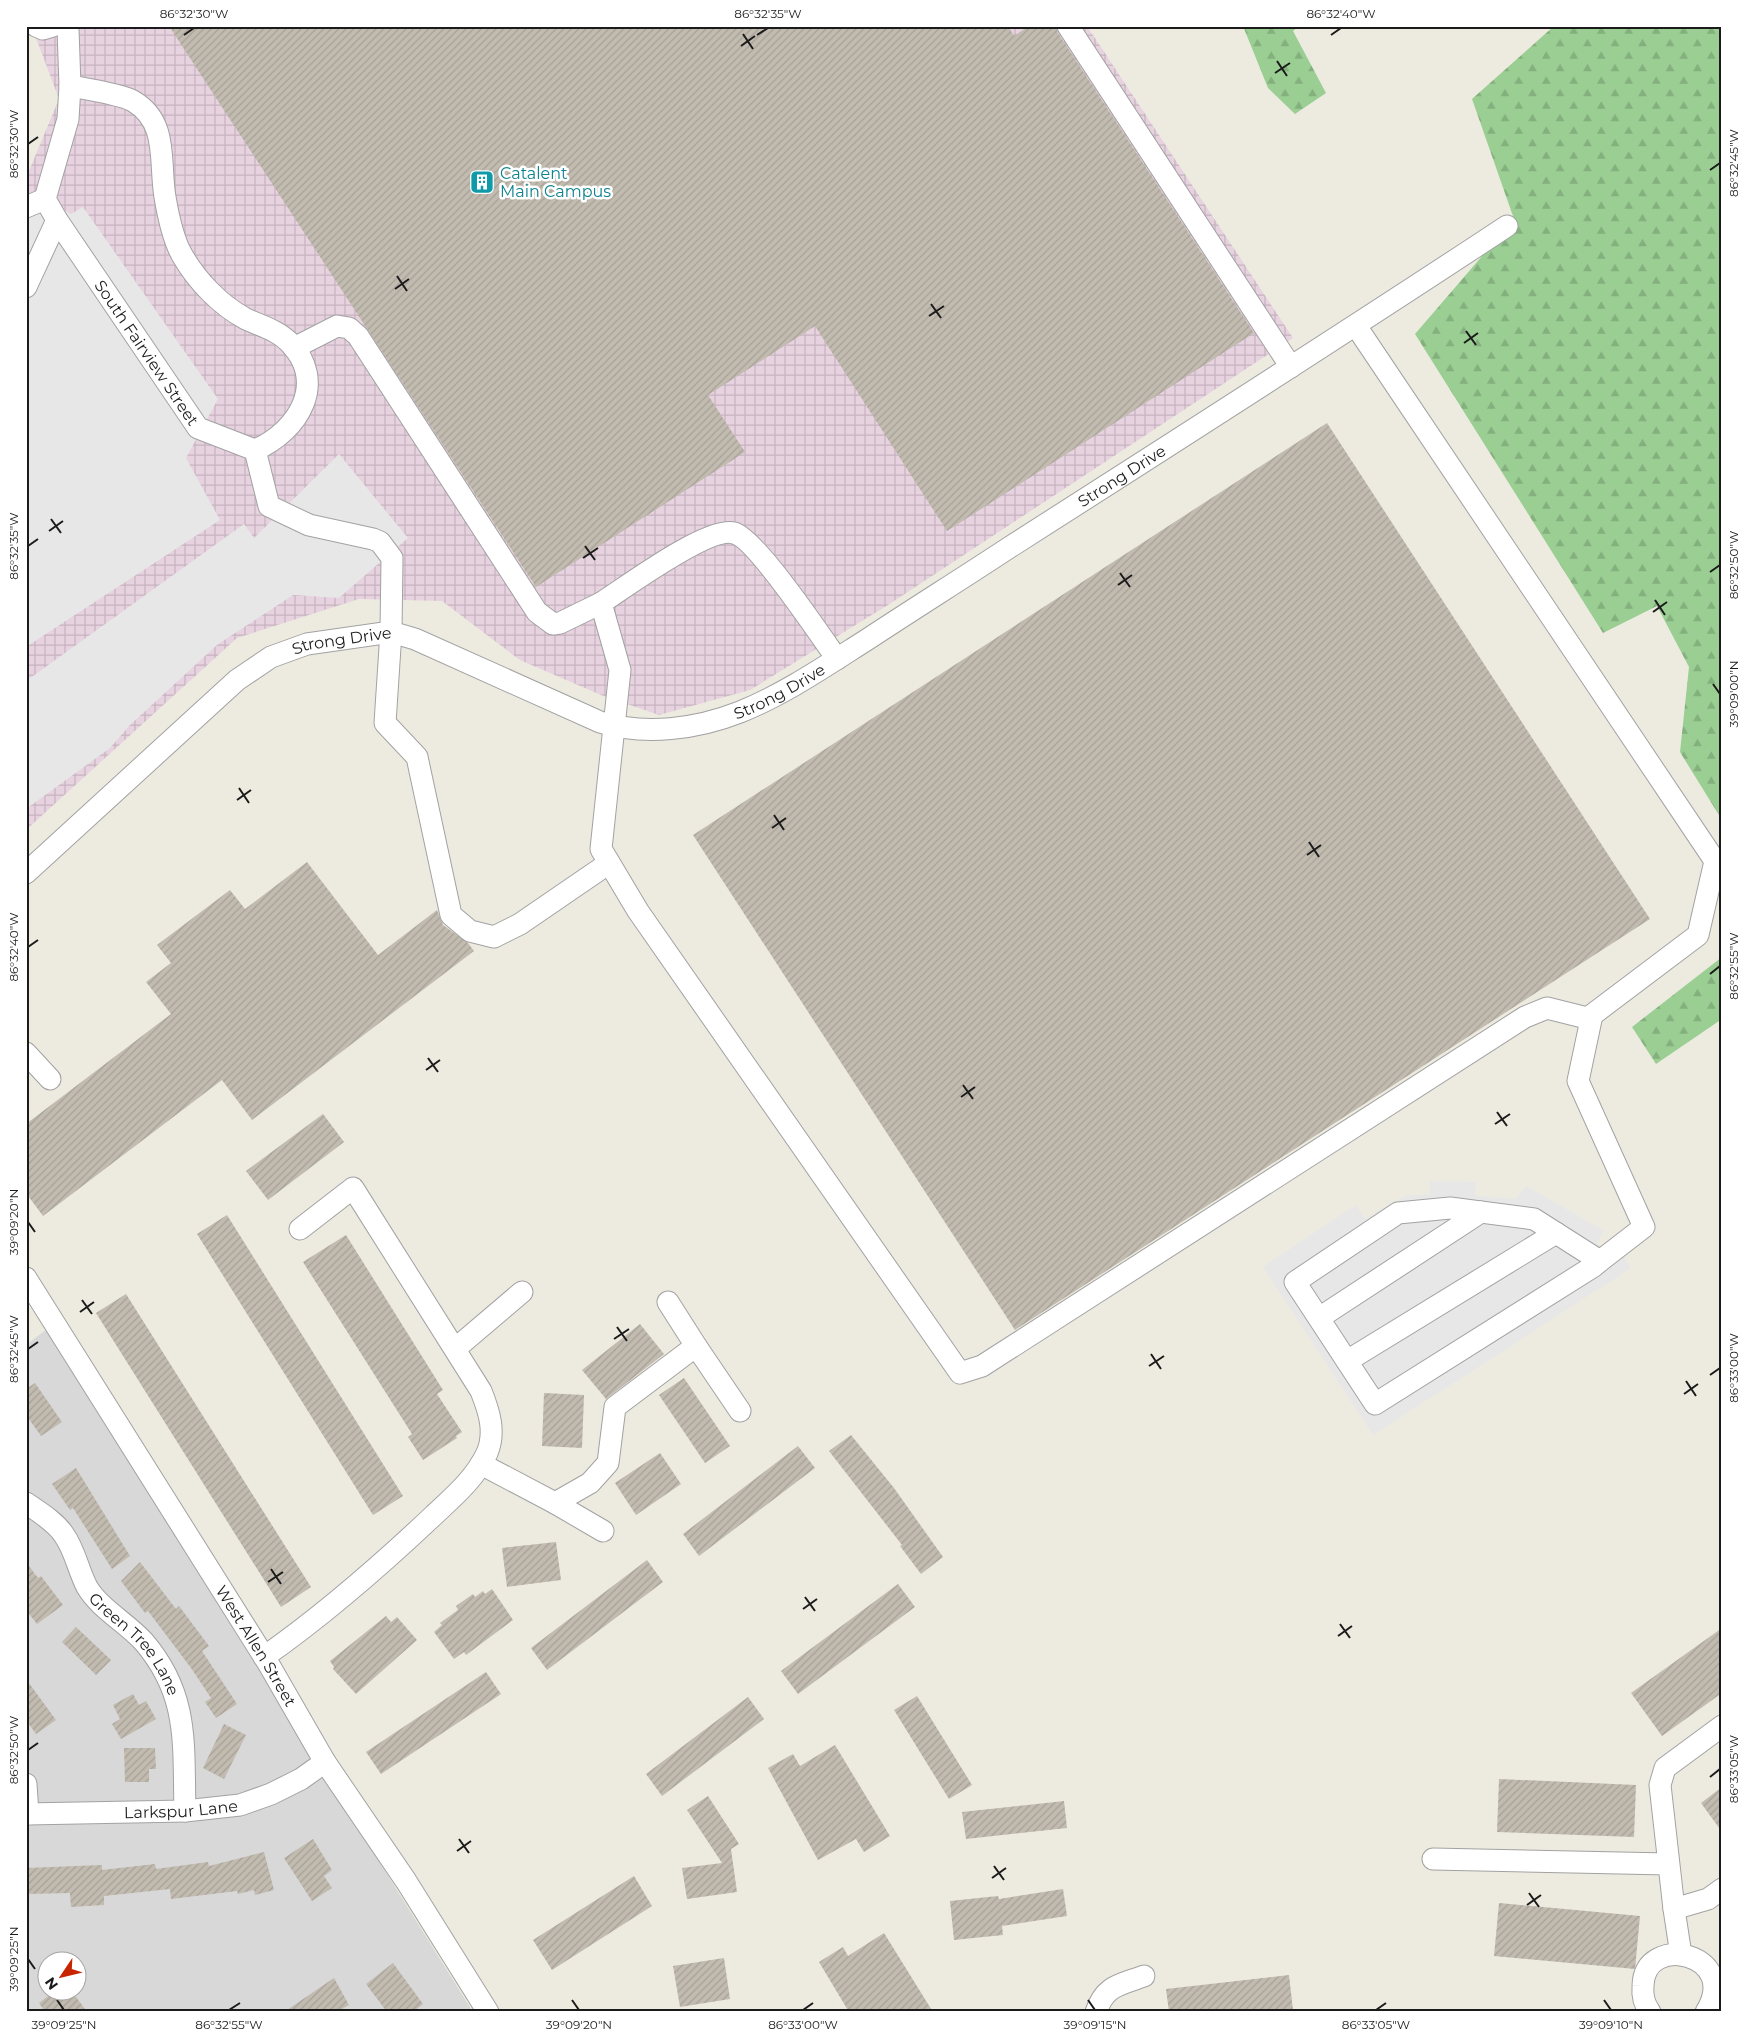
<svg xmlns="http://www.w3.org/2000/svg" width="1748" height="2038" font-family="Montserrat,sans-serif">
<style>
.residential{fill:#d9d8d8;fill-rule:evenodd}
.industrial{fill:url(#industrial-grid)}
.forest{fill:url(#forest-firs)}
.parking{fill:#e7e7e7}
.building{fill:url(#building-hatch)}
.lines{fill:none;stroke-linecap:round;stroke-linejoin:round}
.minor-casing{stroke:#a2a2a2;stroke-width:23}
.minor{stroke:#fff;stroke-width:21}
.ticks{fill:none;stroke:#1b1b1b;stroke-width:2}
.labels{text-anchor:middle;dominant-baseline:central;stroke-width:5;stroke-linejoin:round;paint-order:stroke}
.culture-label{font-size:16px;fill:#0d838f;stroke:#fff;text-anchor:start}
.street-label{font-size:16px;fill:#1b1b1b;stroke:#fff}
.neatline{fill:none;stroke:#1b1b1b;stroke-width:2}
.ticks-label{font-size:12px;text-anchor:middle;fill:#1b1b1b}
</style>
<defs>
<pattern id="industrial-grid" width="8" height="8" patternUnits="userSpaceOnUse" patternTransform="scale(1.25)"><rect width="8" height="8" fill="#e7d2df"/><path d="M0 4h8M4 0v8" fill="none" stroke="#c6b4bf"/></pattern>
<pattern id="forest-firs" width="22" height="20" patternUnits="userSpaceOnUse" patternTransform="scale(1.25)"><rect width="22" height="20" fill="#9ace93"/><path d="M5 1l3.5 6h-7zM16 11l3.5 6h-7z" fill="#84b07e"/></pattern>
<pattern id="building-hatch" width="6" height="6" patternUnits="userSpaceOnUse" patternTransform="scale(1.25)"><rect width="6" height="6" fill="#c2bbb0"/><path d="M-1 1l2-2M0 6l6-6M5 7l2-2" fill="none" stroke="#a6a097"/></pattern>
</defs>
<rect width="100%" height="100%" fill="#edebe0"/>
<path class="residential" d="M47 1329 473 2012H26V1345ZM48 1960H78V1990H48Z"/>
<path class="industrial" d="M38 26H1087L1293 338 888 605 750 690 659 715 601 695 520 660 442 601 359 599 237 638 26 830V178L59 99 36 38Z"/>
<path class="forest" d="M1243 26H1299L1293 31 1326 93 1295 114 1268 88Z
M1554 26H1722V820L1680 752 1689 667 1657 606 1603 633 1415 334 1514 219 1472 99Z
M1722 957V1019L1656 1064 1632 1027Z"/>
<path class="parking" d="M45 199 71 214 83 207 218 399 186 458 220 520 26 647V213Z
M339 454 408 538 339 598 293 595 217 645 130 725 110 748 26 809V681L244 524 254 538Z
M1430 1181 1476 1182 1475 1196 1516 1199 1526 1186 1604 1231 1597 1243 1601 1246 1612 1239 1631 1268 1373 1435 1263 1267 1356 1205 1365 1219 1393 1202 1408 1195H1430Z"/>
<path class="building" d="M169 26H1008L1014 36 1029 26H1056L1058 33 1254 333 947 531 815 326 708 395 745 452 536 587Z
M1327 423 1650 919 1015 1330 693 835Z
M307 862 378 955 437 910 443 925 468 943 474 951 252 1120 222 1080 43 1216 26 1193V1124L171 1014 146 982 171 963 157 945 230 890 245 909Z
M323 1114 344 1142 268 1200 246 1171Z
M227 1215 403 1496 373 1515 197 1234Z
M346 1235 443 1390 437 1394 462 1432 456 1436 457 1438 423 1460 408 1437 412 1434 303 1262Z
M126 1294 311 1587 281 1607 96 1313Z
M640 1324 664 1354 606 1399 582 1370Z
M684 1378 730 1446 705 1463 659 1395Z
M35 1383 62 1422 41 1436 26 1415V1389Z
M544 1393 584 1395 582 1448 542 1446Z
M851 1435 894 1488 943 1557 921 1574 900 1546 902 1545 829 1451Z
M798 1446 815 1468 699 1556 683 1534Z
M660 1453 681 1484 636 1515 615 1483Z
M76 1468 130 1556 112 1569 73 1508 70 1510 52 1484Z
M556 1542 561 1580 507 1587 502 1548Z
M647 1560 663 1582 547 1670 531 1648Z
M26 1562 38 1578 41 1576 63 1605 37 1624 26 1610Z
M140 1562 176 1609 179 1606 209 1646 202 1651 237 1704 216 1718 205 1702 211 1698 191 1668 148 1611 145 1613 121 1581Z
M898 1584 915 1607 798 1694 781 1671Z
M492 1589 513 1620 466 1655 464 1652 454 1659 434 1632 442 1625 440 1623 458 1610 456 1606 473 1594 475 1597 483 1591 485 1594Z
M386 1616 391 1622 397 1617 417 1640 356 1694 333 1669 334 1667 330 1661Z
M76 1627 111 1660 96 1675 62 1642Z
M1722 1628V1693L1662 1736 1631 1693Z
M486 1672 501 1694 381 1774 366 1752Z
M26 1679 56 1720 36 1734 26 1720Z
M133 1694 139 1705 146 1701 156 1719 121 1739 112 1724 120 1719 113 1705Z
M917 1696 972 1785 949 1799 894 1710Z
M748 1697 764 1719 662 1796 646 1774Z
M224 1724 246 1735 224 1779 203 1768Z
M835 1745 890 1836 864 1852 856 1839 818 1860 768 1768 793 1754 800 1766Z
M124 1748H155L156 1769H149V1782H125Z
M1499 1779 1636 1785 1634 1837 1497 1832Z
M1722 1787V1832L1701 1803Z
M708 1796 739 1844 731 1849 737 1892 687 1899 682 1868 722 1863 687 1810Z
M1064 1801 1067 1828 966 1839 962 1812Z
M313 1839 332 1870 324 1876 332 1888 312 1901 284 1858Z
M264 1852 274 1890 255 1895 254 1890 238 1894 237 1891 171 1899 170 1889 104 1896V1905L71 1907 70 1893 26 1894V1868L102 1865V1870L155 1864 156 1869 208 1862 209 1866Z
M634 1876 652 1906 552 1970 533 1940Z
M1063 1889 1067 1916 1002 1926 1003 1935 954 1940 950 1901 998 1896 999 1899Z
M1499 1903 1640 1916 1635 1969 1494 1956Z
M884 1933 933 2012H849L819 1962 843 1947 848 1956Z
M724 1958 730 1999 680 2007 673 1966Z
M393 1963 423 2004 413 2012H387L366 1984Z
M1289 1975 1293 2010 1169 2012 1166 1989Z
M334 1978 349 2005 337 2012H284Z
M56 1990H71L87 2012H45L39 2003Z"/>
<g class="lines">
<g class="minor-casing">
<g id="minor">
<path d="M36 26 43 29 53 26"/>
<path id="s1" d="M65 26 68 29 70 86 68 119 45 199 57 220 198 428 255 450 269 506 309 525 373 539 380 542 392 558 391 632 385 723 417 757 451 915 470 931 494 937 520 924 609 863"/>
<path d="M1068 26 1291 367"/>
<path d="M70 86C86 89 120 94 133 101 169 122 159 162 165 197 168 215 173 239 182 255 197 281 220 305 246 319 261 326 277 330 289 342 328 382 299 431 255 450"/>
<path d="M26 207 45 199"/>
<path d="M26 287 57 220"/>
<path d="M1356 326 1715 861 1698 935 1592 1015 1578 1081 1644 1227 1600 1261 1594 1266 1375 1404 1295 1282 1398 1213 1450 1208 1534 1219 1600 1261"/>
<path d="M294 348 337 326 349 328 358 336 537 612 553 624 560 623 601 603"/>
<path d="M837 659C821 636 755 538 734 533 708 526 626 587 601 603L620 670 601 849 638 911 960 1373 982 1366 1525 1017 1547 1008 1591 1019"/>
<path id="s2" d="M26 873 237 680 271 657 307 644 391 632 415 639 600 722C645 736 697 729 740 712 785 694 827 665 868 639 915 608 963 578 1010 547 1176 441 1342 335 1507 226"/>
<path d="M26 1053 50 1079"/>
<path id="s3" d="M26 1278 268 1663 325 1762 406 1881 488 2012"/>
<path d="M1319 1318 1481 1212"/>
<path d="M696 1346 740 1411"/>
<path d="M455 1349 522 1292"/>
<path d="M1347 1361 1556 1233"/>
<path d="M481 1464 555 1503 590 1483 608 1463 615 1407 696 1346 668 1302"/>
<path id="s4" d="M26 1503C39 1512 56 1522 64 1535 75 1550 78 1570 87 1587 100 1609 127 1623 144 1642 190 1696 183 1745 185 1811"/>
<path d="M555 1503 603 1531"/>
<path d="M264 1657C324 1615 379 1567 433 1516 453 1497 475 1479 487 1453 496 1432 489 1411 481 1391L353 1188 300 1229"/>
<path d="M26 1784 28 1814"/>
<path id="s5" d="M26 1814 185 1811 240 1805 271 1794 301 1779 325 1762"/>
<path d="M1433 1859 1668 1864"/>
<path d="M1674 1909 1708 1899 1722 1889"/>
<path d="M1681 1955 1674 1909 1660 1785 1665 1768 1722 1726"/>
<path d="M1096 2012C1105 1985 1120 1985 1144 1976"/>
<path d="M1650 2012C1644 2004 1642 1996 1643 1986 1644 1931 1742 1954 1706 2012"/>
</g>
</g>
<use href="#minor" class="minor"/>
</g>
<path class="ticks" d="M743 34 753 49M184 35 194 28M757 35 768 28M1331 35 1341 28M741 46 755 36M1277 61 1287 76M1275 73 1290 63M28 144 38 137M1710 170 1720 163M397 276 407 291M395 289 409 279M931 304 941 318M929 316 944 306M1466 331 1476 345M1464 343 1478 333M51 519 61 533M49 531 63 521M28 546 38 539M585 546 595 560M583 558 598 548M1710 572 1720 565M1120 573 1130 587M1118 585 1132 575M1655 600 1665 615M1653 612 1667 602M1713 684 1720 694M239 788 249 803M237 800 251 790M774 815 784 830M772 828 786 818M1309 842 1319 857M1307 855 1321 845M28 947 38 940M1710 974 1720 966M428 1058 438 1072M426 1070 440 1060M963 1085 973 1099M961 1097 975 1087M1497 1112 1507 1126M1495 1124 1510 1114M28 1222 35 1232M82 1300 92 1314M80 1312 94 1302M617 1327 627 1341M614 1339 629 1329M28 1349 38 1342M1151 1354 1161 1369M1149 1366 1164 1356M1710 1375 1720 1368M1686 1381 1696 1396M1684 1394 1698 1384M271 1569 281 1584M268 1582 283 1572M805 1597 815 1611M803 1609 817 1599M1340 1624 1350 1638M1338 1636 1352 1626M28 1750 38 1743M1710 1777 1720 1769M459 1839 469 1853M457 1851 471 1841M994 1866 1004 1880M992 1878 1006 1868M1529 1893 1539 1907M1527 1905 1541 1895M28 1959 35 1969M57 2000 64 2010M572 2000 579 2010M1088 2000 1095 2010M1604 2000 1611 2010M229 2010 240 2003M803 2010 813 2003M1376 2010 1386 2003"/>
<defs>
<g id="building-square" transform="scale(1.25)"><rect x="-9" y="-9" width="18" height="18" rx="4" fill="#0f9aa8" stroke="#fff"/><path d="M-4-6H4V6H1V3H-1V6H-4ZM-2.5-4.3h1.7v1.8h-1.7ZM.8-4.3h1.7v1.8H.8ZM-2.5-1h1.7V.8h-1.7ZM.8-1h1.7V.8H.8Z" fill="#fff"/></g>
</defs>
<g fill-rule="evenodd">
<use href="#building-square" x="482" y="182"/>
</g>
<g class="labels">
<g class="culture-label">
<text x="500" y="173">Catalent<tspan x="500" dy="18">Main Campus</tspan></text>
</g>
<g class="street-label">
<text stroke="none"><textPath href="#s1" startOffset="362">South Fairview Street</textPath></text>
<text stroke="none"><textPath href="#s2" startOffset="1270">Strong Drive</textPath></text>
<text stroke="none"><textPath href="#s2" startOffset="400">Strong Drive</textPath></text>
<text stroke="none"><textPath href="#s2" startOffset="865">Strong Drive</textPath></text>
<text stroke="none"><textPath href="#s4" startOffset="182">Green Tree Lane</textPath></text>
<text stroke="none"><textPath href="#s3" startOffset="434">West Allen Street</textPath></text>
<text stroke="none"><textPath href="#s5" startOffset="155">Larkspur Lane</textPath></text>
</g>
</g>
<rect width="1748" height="2038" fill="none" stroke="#ffffff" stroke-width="55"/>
<g transform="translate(62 1976) rotate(235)"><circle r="24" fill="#ffffff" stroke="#a4a4a4"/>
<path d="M0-4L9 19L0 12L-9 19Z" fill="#c72500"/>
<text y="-8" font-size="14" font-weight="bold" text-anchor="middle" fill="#1b1b1b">N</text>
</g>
<rect x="28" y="28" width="1692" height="1982" class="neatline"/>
<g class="ticks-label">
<text x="194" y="18">86°32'30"W</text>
<text x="768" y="18">86°32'35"W</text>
<text x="1341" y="18">86°32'40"W</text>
<text transform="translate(14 144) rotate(-90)" y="4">86°32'30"W</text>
<text transform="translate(1734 163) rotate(-90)" y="4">86°32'45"W</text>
<text transform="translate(14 546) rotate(-90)" y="4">86°32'35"W</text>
<text transform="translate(1734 565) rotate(-90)" y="4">86°32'50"W</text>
<text transform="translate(1734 694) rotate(-90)" y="4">39°09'00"N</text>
<text transform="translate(14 947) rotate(-90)" y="4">86°32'40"W</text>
<text transform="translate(1734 966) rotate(-90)" y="4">86°32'55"W</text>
<text transform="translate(14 1222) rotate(-90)" y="4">39°09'20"N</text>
<text transform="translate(14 1349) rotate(-90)" y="4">86°32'45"W</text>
<text transform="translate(1734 1368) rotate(-90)" y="4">86°33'00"W</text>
<text transform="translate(14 1750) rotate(-90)" y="4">86°32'50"W</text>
<text transform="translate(1734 1769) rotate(-90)" y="4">86°33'05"W</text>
<text transform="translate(14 1959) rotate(-90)" y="4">39°09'25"N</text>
<text x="64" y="2029">39°09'25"N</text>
<text x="229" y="2029">86°32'55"W</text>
<text x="579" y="2029">39°09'20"N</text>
<text x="803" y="2029">86°33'00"W</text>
<text x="1095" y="2029">39°09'15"N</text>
<text x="1376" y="2029">86°33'05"W</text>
<text x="1611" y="2029">39°09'10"N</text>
</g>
</svg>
